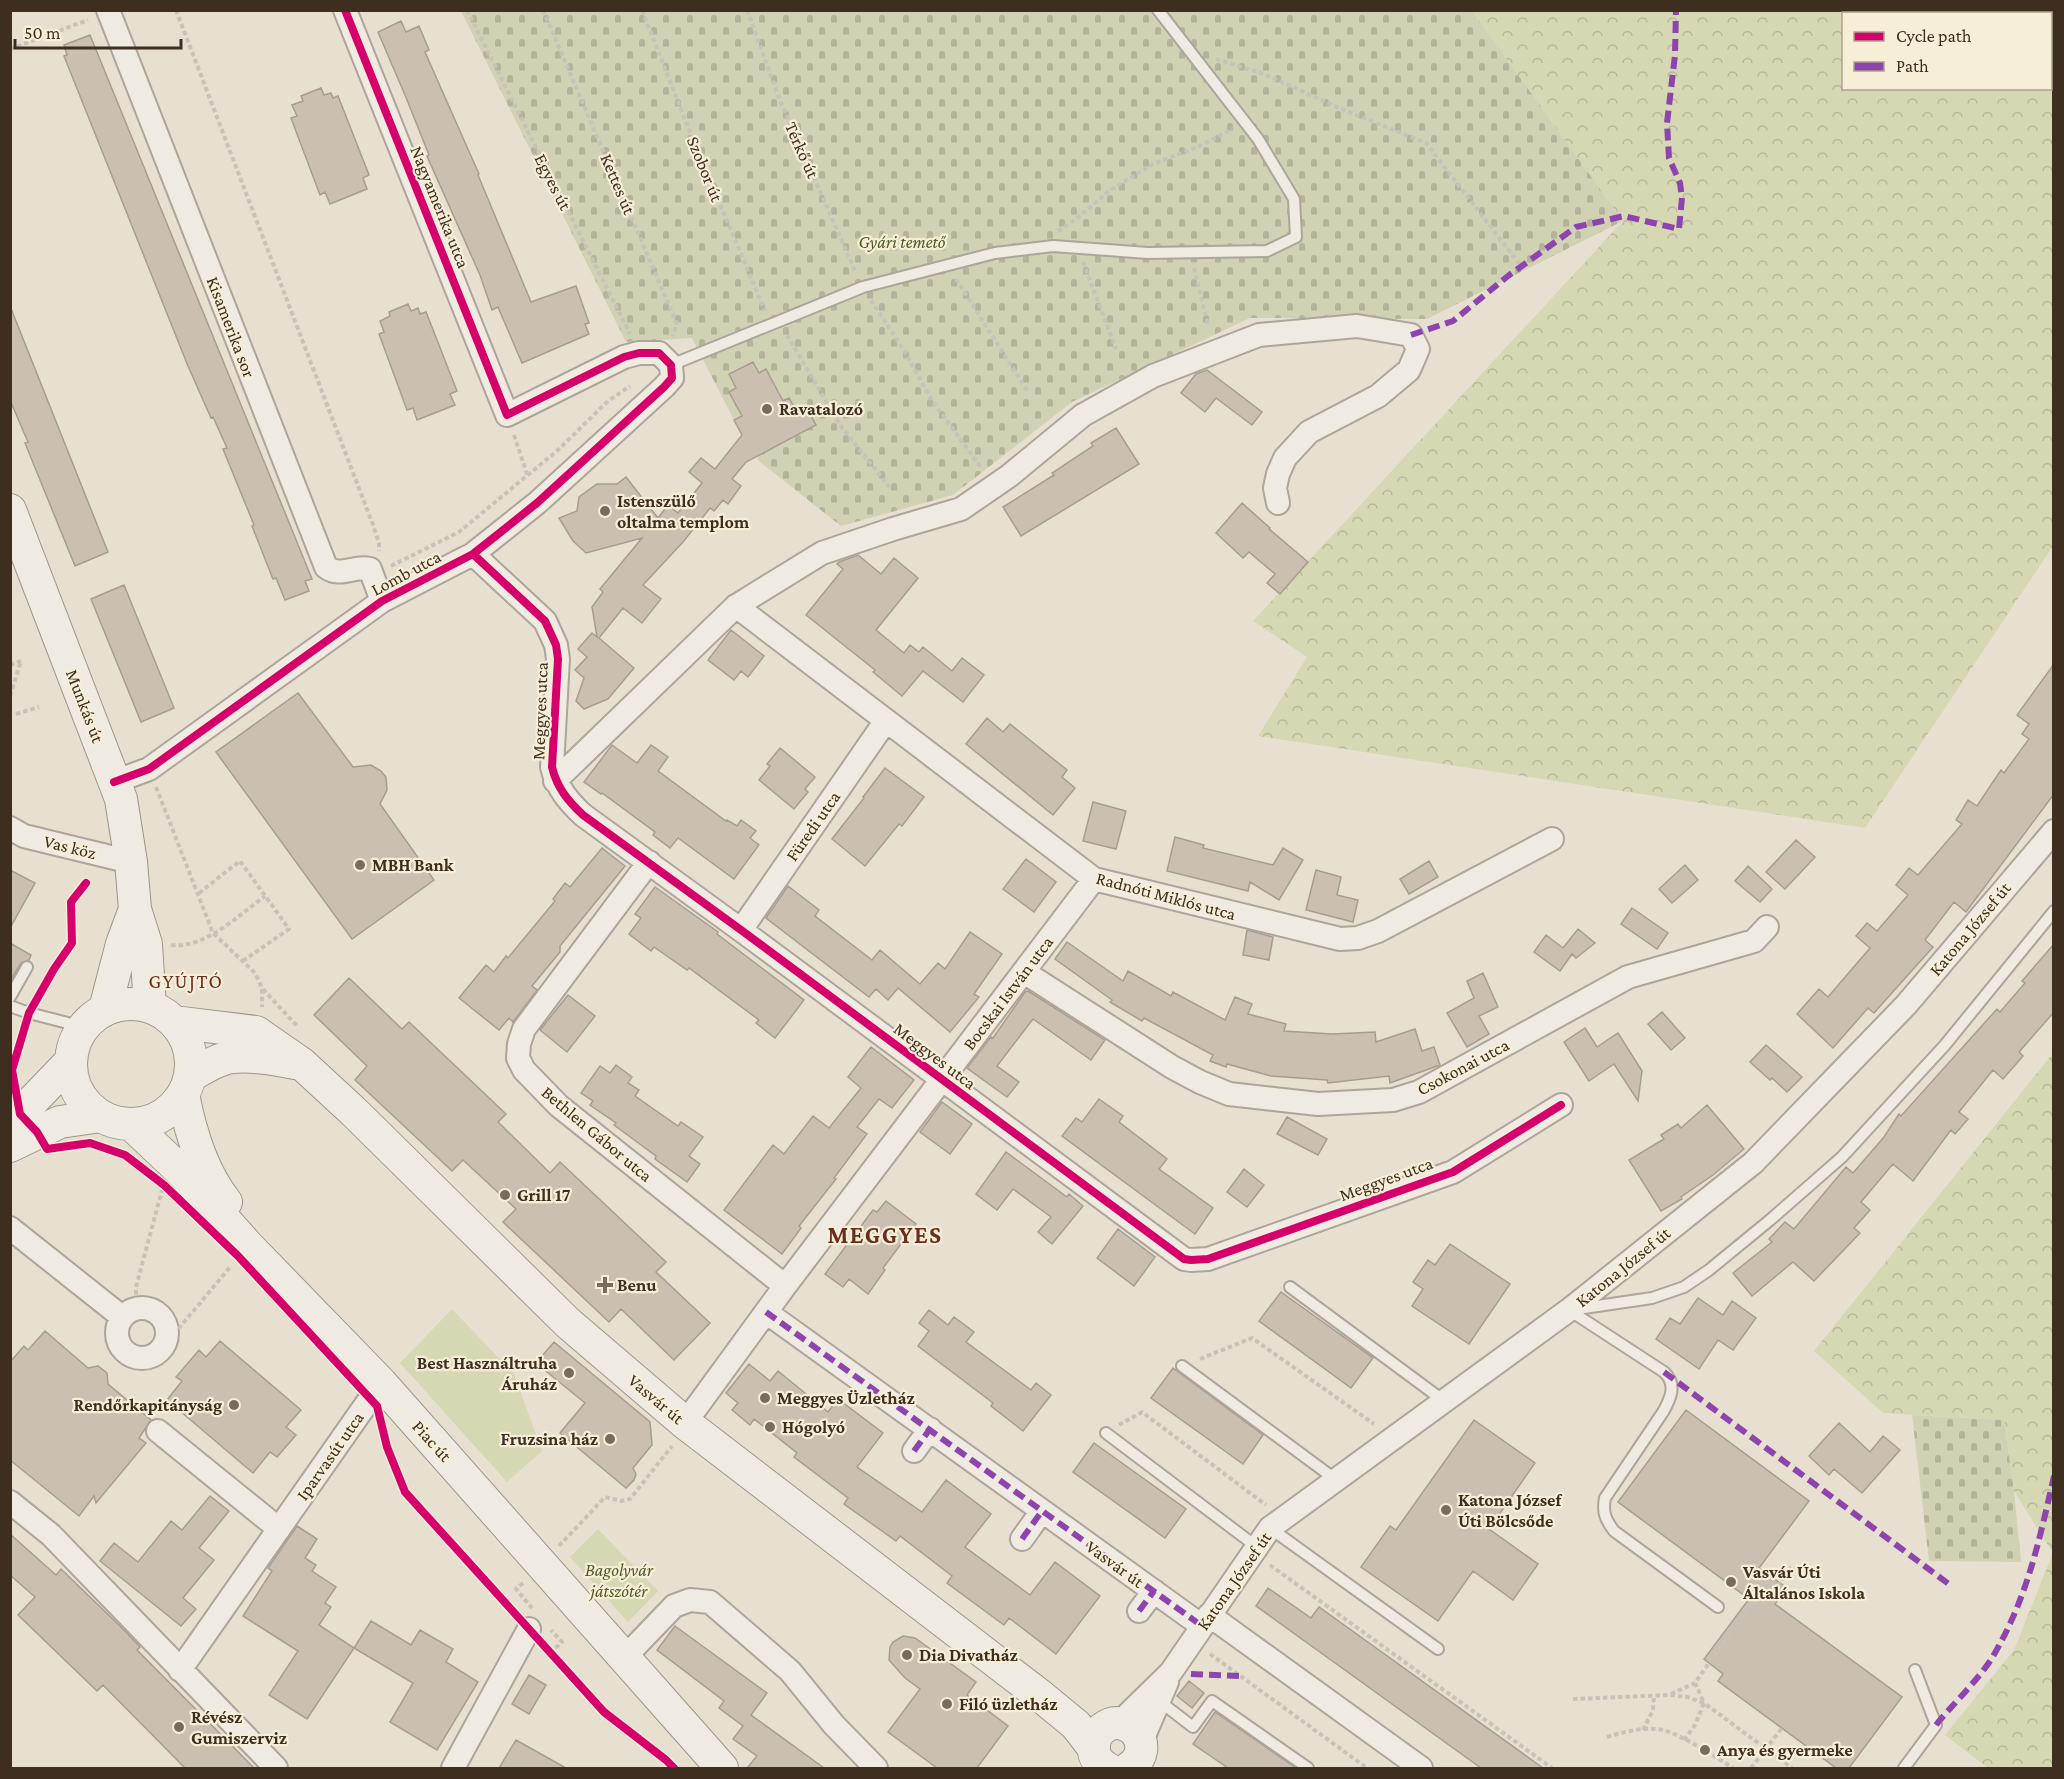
<svg xmlns="http://www.w3.org/2000/svg" width="2064" height="1779" font-family="'Crimson Pro',serif">
<style>
.green{fill:#d6d7b3}
.forest{fill:url(#forest-crowns);fill-rule:evenodd}
.cemetery{fill:url(#cemetery-stones)}
.building{fill:#cbbfb2;stroke:#a89c90;stroke-width:1.5}
.lines{fill:none;stroke-linecap:round;stroke-linejoin:round}
.lane-casing{stroke:#ada599;stroke-width:14}
.street-casing{stroke:#ada599;stroke-width:26}
.secondary-casing{stroke:#9c958a;stroke-width:34}
.path{stroke:#c8c2b9;stroke-width:4;stroke-dasharray:4.5 3;stroke-linecap:butt}
.lane{stroke:#efebe3;stroke-width:10}
.street{stroke:#efebe3;stroke-width:22}
.secondary{stroke:#efebe3;stroke-width:32}
.quiet{stroke:#8e44ad;stroke-width:6;stroke-dasharray:12 6;stroke-linecap:butt}
.cycleway-casing{stroke:#f7eed8;stroke-width:11}
.cycleway{stroke:#d6006c;stroke-width:8}
.poi-dot{fill:#786c5e;stroke:#f7eed8;stroke-width:2}
.labels{text-anchor:middle;dominant-baseline:central;stroke-width:4.5;stroke-linejoin:round;paint-order:stroke}
.street-label{font-size:18px;fill:#3d2e20;stroke:#f7eed8}
.park-label{font-size:18px;font-style:italic;fill:#4d5a26;stroke:#f7eed8}
.poi-label{font-size:18px;font-weight:bold;fill:#3d2e20;stroke:#f7eed8;text-anchor:start}
.neighbourhood-label{font-size:20px;letter-spacing:1.5px;fill:#6b2e1e;stroke:#f7eed8}
.district-label{font-size:24px;font-weight:bold;letter-spacing:1.5px;fill:#6b2e1e;stroke:#f7eed8}
</style>
<defs>
<pattern id="forest-crowns" width="20" height="18" patternUnits="userSpaceOnUse" patternTransform="scale(1.5)"><rect width="20" height="18" fill="#d6d7b3"/><path d="M2 6a3 3 0 1 1 6 0M12 15a3 3 0 1 1 6 0" fill="none" stroke="#b9b99a"/></pattern>
<pattern id="cemetery-stones" width="16" height="16" patternUnits="userSpaceOnUse" patternTransform="scale(1.5)"><rect width="16" height="16" fill="#d1d1b3"/><path d="M2 7V4a2 2 0 0 1 4 0v3zM10 15v-3a2 2 0 0 1 4 0v3z" fill="#b4b49a"/></pattern>
</defs>
<rect width="100%" height="100%" fill="#e7e0d1"/>
<path class="green" d="M452 1309 514 1374 542 1451 507 1482 400 1363Z
M598 1529 658 1591 628 1622 570 1557Z"/>
<path class="forest" d="M1472 11H2053V546L1865 828 1258 736 1307 657 1253 621 1623 221ZM1844 14H2050V88H1844Z
M2053 1053V1768H1988L1945 1735 2014 1650 2053 1553 2014 1491 2004 1420 1883 1413 1814 1351Z"/>
<path class="cemetery" d="M461 11H1472L1623 221 1427 319 1250 318 1072 402 953 495 841 526 760 462 734 420 692 338 626 342Z
M1912 1415 2004 1420 2014 1491 2021 1562 1929 1561Z"/>
<path class="building" d="M401 21 406 32 419 26 429 50 425 52 479 174 478 175 531 302 576 286 589 323 585 324 589 334 522 363 498 307 492 310 480 275 427 156 429 155 405 95 378 32Z
M90 35 312 579 305 581 309 591 285 600 276 578 273 579 252 526 254 525 223 449 227 448 213 417 211 418 188 366 64 56 67 55 64 45Z
M321 88 324 95 331 93 333 98 338 96 369 175 363 178 367 189 330 204 325 192 320 195 291 118 297 116 292 105 303 101 301 96Z
M408 304 411 311 418 308 420 314 426 312 457 391 450 394 455 405 417 420 413 408 407 410 379 334 384 332 380 321 390 316 389 312Z
M10 306 108 552 75 566 25 443 28 442 10 400Z
M753 362 759 373 766 369 783 401 789 398 797 412 806 407 816 425 746 462 732 479 741 486 728 504 723 500 714 511 710 508 683 542 643 585 661 599 642 623 623 608 599 638 634 668 608 699 584 709 576 701 584 678 575 670 587 657 578 649 592 633 597 637 592 607 603 592 600 589 642 538 586 553 573 541 559 518 577 511 579 497 597 484H617L626 477 658 518 668 505 678 513 702 483 689 472 701 458 715 469 742 435 734 420 742 416 729 392 736 388 729 374Z
M1207 370 1262 412 1252 425 1216 398 1205 412 1181 393 1196 374Z
M1116 428 1139 464 1021 536 1003 507 1054 475 1052 473 1093 446 1091 443Z
M1242 503 1270 528 1269 529 1308 562 1280 594 1267 583 1275 574 1249 552 1243 558 1216 533Z
M858 555 881 574 894 558 918 578 876 630 904 653 910 645 919 652 923 647 952 671 962 658 984 675 963 702 923 671 902 696 873 672 875 670 806 615 843 569 837 564 839 562Z
M124 585 174 708 141 722 91 599Z
M731 630 764 656 748 677 741 671 734 680 708 660Z
M2054 664V794L1966 912 1954 902 1925 940 1933 947 1874 1013 1868 1008 1833 1048 1797 1014 1819 989 1828 997 1870 948 1856 936 1867 923 1877 931 1908 895 1896 885 1909 868 1918 875 1962 824 1956 820 1968 800 1977 806 2001 770 2004 773 2029 739 2022 734 2029 724 2017 715Z
M298 693 353 767 371 765 381 771 386 777 387 790 380 804 434 880 352 939 216 752Z
M987 718 1003 732 1010 724 1067 770 1062 777 1075 788 1053 815 966 744Z
M612 745 637 763 651 745 668 757 658 771 726 821 727 820 737 826 741 820 756 831 750 838 759 845 734 879 678 838 670 848 653 835 655 832 602 793 601 794 584 782Z
M780 748 815 777 805 789 808 792 794 809 759 780 770 766 767 764Z
M885 768 924 797 902 826 899 824 865 866 832 839 864 798 863 797Z
M1093 802 1126 811 1116 849 1083 841Z
M1175 837 1204 845 1203 848 1273 865 1283 848 1303 860 1279 900 1250 882 1248 891 1167 871Z
M1796 840 1815 857 1785 889 1766 872Z
M602 848 625 866 560 946V952L532 986 537 990 513 1022 509 1018 499 1030 459 998 486 965 494 972 506 956 508 958 555 901 553 899 565 883 570 887Z
M1026 859 1056 882 1034 912 1003 889Z
M1429 861 1438 877 1409 894 1400 879Z
M1685 865 1698 880 1672 903 1659 889Z
M1748 866 1772 889 1760 902 1735 881Z
M10 870 35 883 10 928Z
M1316 870 1341 877 1337 895 1358 900 1353 922 1306 910Z
M788 886 819 910 815 916 872 960 880 950 920 984 938 963 945 969 970 932 1002 954 974 994 979 997 950 1032 898 988 888 1000 876 989 869 997 766 918Z
M655 887 718 932 717 934 804 1000 775 1038 756 1023 759 1020 689 968 687 970 654 947 651 951 629 934 641 918 635 914Z
M1632 908 1668 933 1657 949 1621 924Z
M1578 929 1595 943 1576 958 1572 954 1560 971 1534 952 1546 935 1563 948Z
M1247 930 1273 937 1269 960 1243 955Z
M1067 942 1123 981 1128 971 1171 996 1173 992 1225 1020 1235 997 1252 1004 1248 1014 1286 1024 1284 1031 1332 1034 1375 1032 1376 1042 1415 1029 1422 1051 1434 1047 1440 1065 1390 1083 1389 1076 1328 1083 1327 1080 1271 1076 1227 1064 1226 1067 1210 1061 1213 1055 1144 1018 1142 1021 1110 1002 1112 1000 1055 959Z
M10 943 31 955 29 960 21 963 10 981Z
M2054 944V1012L2019 1052 2023 1056 2003 1079 1993 1070 1959 1112 1968 1119 1955 1134 1951 1130 1913 1181 1893 1164 1861 1202 1870 1210 1854 1228 1860 1233 1814 1281 1793 1262 1752 1296 1733 1273 1772 1242 1769 1239 1785 1222 1794 1229 1846 1167 1853 1173 1884 1137 1899 1114 1901 1116 1997 1009 2000 1012 2025 983 2022 981Z
M1483 973 1498 1007 1479 1016 1489 1034 1467 1047 1447 1013 1474 998 1467 981Z
M349 978 402 1029 409 1022 506 1114 498 1122 550 1173 560 1162 666 1262 656 1272 710 1323 674 1360 621 1309 609 1322 503 1222 516 1209 463 1160 452 1171 355 1080 367 1066 314 1015Z
M1028 991 1105 1040 1091 1060 1033 1019 997 1066 1019 1082 1007 1097 967 1068 991 1037 993 1038 1025 992Z
M568 995 595 1016 567 1052 540 1030Z
M1662 1012 1685 1038 1671 1050 1648 1024Z
M1585 1028 1597 1047 1618 1033 1642 1071 1638 1101 1614 1064 1589 1081 1564 1042Z
M1766 1045 1802 1077 1787 1092 1772 1078 1770 1080 1750 1062Z
M871 1047 914 1080 892 1108 879 1099 857 1127 867 1134 834 1178 836 1179 799 1226 801 1228 782 1254 724 1210 773 1145 784 1154 813 1116 829 1128 861 1088 848 1077Z
M616 1065 632 1077 628 1083 639 1090 635 1096 678 1126 681 1122 703 1137 689 1156 700 1164 687 1182 655 1159 656 1156 614 1125 616 1123 590 1105 593 1101 581 1093 600 1066 610 1073Z
M1099 1099 1123 1116 1119 1122 1167 1159 1159 1169 1213 1208 1195 1234 1062 1136 1076 1118 1082 1122Z
M942 1102 972 1124 950 1154 920 1132Z
M1707 1105 1744 1149 1713 1175 1681 1197 1682 1199 1661 1211 1629 1160 1664 1139 1661 1135 1678 1124 1681 1128Z
M1287 1117 1327 1139 1318 1155 1277 1134Z
M1006 1152 1067 1197 1069 1194 1083 1206 1052 1244 1038 1232 1051 1217 1013 1189 997 1210 976 1194Z
M1244 1169 1264 1185 1247 1207 1227 1192Z
M886 1201 916 1224 883 1268 885 1270 868 1294 849 1279 843 1287 825 1274 873 1210 877 1212Z
M1118 1229 1155 1257 1134 1286 1097 1258Z
M1450 1244 1510 1284 1469 1344 1412 1306 1423 1289 1413 1282 1428 1260 1435 1265Z
M1281 1292 1373 1358 1351 1388 1259 1321Z
M1698 1298 1723 1315 1732 1301 1756 1318 1733 1350 1718 1340 1699 1369 1656 1339 1670 1318 1680 1324Z
M929 1310 948 1325 954 1317 974 1332 966 1342 1031 1390 1036 1383 1051 1395 1023 1431 991 1406 993 1403 918 1346 929 1331 919 1323Z
M45 1331 88 1368 98 1366 107 1373 108 1384 151 1420 139 1438 146 1443 96 1503 94 1496 79 1516 10 1460V1362L24 1346 28 1350Z
M220 1341 301 1410 286 1427 296 1435 277 1457 270 1452 253 1473 167 1400 182 1381 176 1377 199 1350 206 1357Z
M554 1342 650 1422 652 1445 633 1468 636 1474 634 1480 626 1488 560 1433 585 1403 536 1363Z
M749 1364 770 1381 778 1371 828 1412 838 1399 883 1433 857 1467 922 1512 946 1480 991 1514 965 1547 1030 1595 1055 1562 1100 1596 1056 1654 1009 1618 1004 1625 947 1583 952 1576 900 1536 896 1541 844 1504 848 1498 794 1457 797 1453 754 1419 750 1425 732 1410 738 1403 726 1393Z
M1173 1368 1263 1435 1243 1464 1151 1398Z
M1686 1410 1809 1501 1759 1568 1787 1588 1775 1604 1902 1697 1849 1768H1836L1718 1681 1723 1674 1704 1659 1749 1599 1618 1502Z
M1474 1420 1535 1463 1489 1529 1538 1564 1513 1600 1473 1571 1438 1621 1361 1567 1390 1526 1396 1530Z
M1839 1423 1870 1452 1883 1436 1900 1450 1862 1493 1834 1469 1829 1475 1809 1456Z
M1094 1443 1186 1509 1165 1538 1073 1472Z
M210 1496 229 1511 199 1548 214 1560 183 1598 196 1609 181 1626 100 1561 114 1543 138 1562 171 1521 182 1530Z
M297 1526 317 1539 305 1558 316 1565 312 1571 336 1587 325 1603 331 1607 319 1625 354 1648 307 1719 269 1695 298 1651 243 1616 272 1571 268 1568Z
M10 1534 56 1575 61 1569 122 1628 140 1647 137 1650 254 1768H185L103 1685 97 1691 18 1615 35 1597 10 1575Z
M1268 1588 1311 1618 1319 1607 1543 1768H1481L1256 1606Z
M371 1621 411 1645 420 1630 453 1649 446 1662 478 1682 437 1750 390 1722 413 1683 354 1648Z
M675 1626 767 1693 751 1715 824 1768H747L757 1756 733 1739 743 1726 719 1708 724 1701 657 1650Z
M903 1636 915 1638 976 1682 967 1695 1008 1726 977 1768H937L888 1732 920 1689 905 1678 889 1660 890 1647 893 1642Z
M529 1675 546 1685 529 1714 512 1704Z
M1189 1681 1204 1693 1192 1708 1177 1696Z
M1215 1712 1296 1768H1228L1193 1744Z
M516 1740 566 1768H499Z"/>
<g class="lines">
<g class="lane-casing">
<path id="lane" d="M671 365 863 287 995 253 1053 246 1148 253 1267 251 1296 237 1294 199 1258 139 1158 10
M10 997 27 967
M10 1006 29 1013 83 1027
M1290 1287 1444 1401
M1577 1309 1652 1298 1684 1287 1709 1270 1770 1220 1842 1157 1945 1045 2054 911
M1569 1310 1664 1372C1677 1384 1671 1398 1663 1412L1605 1498C1602 1513 1606 1520 1614 1531L1718 1607
M1182 1366 1335 1479
M1106 1433 1257 1547
M1270 1528 1438 1649
M1167 1707 1193 1727 1212 1701 1308 1768
M1904 1768 1936 1725 1915 1670"/>
</g>
<g class="street-casing">
<path id="street" d="M108 10 326 567C340 578 354 565 370 569L382 601
M473 554 545 621 556 645 558 659 552 767C557 788 568 801 583 815L741 930 1184 1259 1191 1260 1208 1259 1453 1172 1561 1105
M736 606 1094 879 1340 939 1358 938 1378 931 1552 839
M555 781 736 606 822 553 893 529 961 509 1009 476 1083 415 1153 376 1259 335 1357 326 1411 335 1418 349 1409 370 1378 396 1309 432 1285 458 1278 474 1275 488 1278 503
M114 782 149 769 382 601 473 554 537 503 664 387 672 378 671 365 659 353H639L624 357 507 415 345 10
M10 828 24 836 131 862
M649 862 524 1029 519 1044 518 1058 524 1070 559 1106 785 1286
M741 930 885 722
M1024 972 1172 1067 1200 1082 1229 1094 1318 1104 1393 1100 1419 1092 1628 977 1754 941 1767 927
M10 1228 122 1317
M117 1333a25 25 0 1 1 50 0a25 25 0 1 1-50 0Z
M766 1312 1202 1626
M685 1423 785 1286 1094 879
M158 1431 279 1529
M914 1451 930 1429
M10 1502 51 1535 276 1768
M1022 1539 1042 1511
M1139 1611 1154 1591
M1209 1615 1421 1768
M625 1657 674 1606 690 1600 710 1602 790 1671 834 1725 876 1768
M180 1670 381 1383
M1119 1723 1171 1672 1270 1528 1569 1310 1753 1163 1906 1005 2054 831
M1141 1743 1167 1682
M453 1768 529 1629"/>
</g>
<g class="secondary-casing">
<path id="secondary" d="M10 510 121 799 131 862 135 909 146 944 150 1007
M71 1064a60 60 0 1 1 120 0a60 60 0 1 1-120 0Z
M105 1009 122 944 135 909
M174 1022 256 1032 302 1064 353 1111 568 1323 685 1423 1042 1697 1076 1725 1093 1747
M190 1076C203 1069 218 1058 233 1057 253 1055 275 1059 295 1063
M183 1094C190 1131 202 1172 226 1202
M131 1124 183 1173 248 1246 381 1383 722 1768
M10 1128 20 1114 71 1061
M10 1146 60 1122 101 1116
M1107 1768C1098 1763 1093 1756 1094 1746 1094 1739 1097 1733 1102 1729 1128 1708 1159 1748 1129 1768"/>
</g>
<path class="path" d="M176 10 373 525 379 543V551
M467 10 630 334
M543 10 677 324 673 336
M642 10 693 140 765 311
M747 10 779 98 856 273
M10 49 88 20
M1216 59 1264 74 1339 108 1426 143 1521 266
M1058 231 1075 220 1109 191 1153 164 1200 146 1232 129
M1083 262 1116 349
M1194 268 1208 325
M956 279 1028 392
M871 300 905 352 931 399 982 469
M787 335 840 425 891 489
M514 435 528 477
M391 566 459 532 558 450 608 401 630 386
M10 665 21 661
M10 696 21 661
M16 714 39 707
M156 787 213 933 255 973 262 988V1007
M199 893 240 861 289 929 243 961
M171 945C205 949 239 915 265 896
M263 989 297 1026
M136 1302V1287L162 1190
M164 1346 231 1266
M1200 1359 1252 1338 1374 1424
M1119 1425 1142 1412 1266 1505
M559 1546 605 1497 621 1501 630 1499 672 1446
M1270 1565 1552 1768
M523 1583 516 1589 532 1608
M550 1653 562 1642 551 1630
M1210 1654 1367 1768
M1671 1694 1695 1683
M1573 1699 1670 1695 1687 1697 1704 1703 1792 1768
M1643 1730 1653 1710 1654 1696
M1607 1737C1624 1732 1645 1726 1663 1730 1684 1736 1714 1756 1733 1768
M1684 1740 1695 1725 1704 1703 1695 1683 1766 1582 1775 1589 1791 1567
M1751 1768 1782 1728"/>
<use href="#lane" class="lane"/>
<use href="#street" class="street"/>
<use href="#secondary" class="secondary"/>
<path class="quiet" d="M1411 335 1453 321 1508 276 1576 227 1624 216 1679 229 1682 198 1680 183 1669 158 1667 123 1675 55 1676 10
M766 1312 1202 1626
M1664 1372 1950 1585
M914 1451 930 1429
M1022 1539 1042 1511
M1139 1611 1154 1591
M1191 1674 1240 1676
M1936 1725C1952 1705 1979 1679 1992 1658 2027 1599 2039 1542 2054 1476"/>
<g class="cycleway-casing">
<path id="cycleway" d="M473 554 545 621 556 645 558 659 552 767C557 788 568 801 583 815L741 930 1184 1259 1191 1260 1208 1259 1453 1172 1561 1105
M114 782 149 769 382 601 473 554 537 503 664 387 672 378 671 365 659 353H639L624 357 507 415 345 10
M86 883 71 902 72 943 54 969 29 1013 12 1070 20 1114 37 1132 47 1149 90 1143 125 1155 164 1185 238 1256 377 1406 387 1447 405 1492 604 1712 666 1760 674 1768"/>
</g>
<use href="#cycleway" class="cycleway"/>
</g>
<g class="poi-dot">
<circle cx="767" cy="409" r="6"/>
<circle cx="605" cy="511" r="6"/>
<circle cx="360" cy="865" r="6"/>
<circle cx="505" cy="1195" r="6"/>
<path d="M602 1276h6v6h6v6h-6v6h-6v-6h-6v-6h6z"/>
<circle cx="569" cy="1373" r="6"/>
<circle cx="765" cy="1398" r="6"/>
<circle cx="234" cy="1405" r="6"/>
<circle cx="770" cy="1427" r="6"/>
<circle cx="610" cy="1439" r="6"/>
<circle cx="1446" cy="1510" r="6"/>
<circle cx="1731" cy="1582" r="6"/>
<circle cx="907" cy="1655" r="6"/>
<circle cx="947" cy="1704" r="6"/>
<circle cx="179" cy="1727" r="6"/>
<circle cx="1705" cy="1750" r="6"/>
</g>
<g class="labels">
<g class="street-label">
<text transform="translate(802 150) rotate(66)">Térkő út</text>
<text transform="translate(705 169) rotate(68)">Szobor út</text>
<text transform="translate(553 182) rotate(63)">Egyes út</text>
<text transform="translate(618 184) rotate(67)">Kettes út</text>
<text transform="translate(440 207) rotate(68)">Nagyamerika utca</text>
<text transform="translate(231 327) rotate(69)">Kisamerika sor</text>
<text transform="translate(406 573) rotate(-28)">Lomb utca</text>
<text transform="translate(85 706) rotate(69)">Munkás út</text>
<text transform="translate(540 711) rotate(-88)">Meggyes utca</text>
<text transform="translate(813 826) rotate(-55)">Füredi utca</text>
<text transform="translate(70 847) rotate(14)">Vas köz</text>
<text transform="translate(1166 896) rotate(15)">Radnóti Miklós utca</text>
<text transform="translate(1970 929) rotate(-50)">Katona József út</text>
<text transform="translate(1008 993) rotate(-53)">Bocskai István utca</text>
<text transform="translate(935 1056) rotate(37)">Meggyes utca</text>
<text transform="translate(1463 1067) rotate(-28)">Csokonai utca</text>
<text transform="translate(597 1134) rotate(40)">Bethlen Gábor utca</text>
<text transform="translate(1386 1179) rotate(-20)">Meggyes utca</text>
<text transform="translate(1623 1267) rotate(-39)">Katona József út</text>
<text transform="translate(656 1399) rotate(40)">Vasvár út</text>
<text transform="translate(432 1441) rotate(48)">Piac út</text>
<text transform="translate(330 1456) rotate(-55)">Iparvasút utca</text>
<text transform="translate(1115 1564) rotate(36)">Vasvár út</text>
<text transform="translate(1234 1581) rotate(-55)">Katona József út</text>
</g>
<g class="park-label">
<text x="902" y="242">Gyári temető</text>
<text x="619" y="1570">Bagolyvár<tspan x="619" dy="21">játszótér</tspan></text>
</g>
<g class="poi-label">
<text x="779" y="409">Ravatalozó</text>
<text x="617" y="501">Istenszülő<tspan x="617" dy="21">oltalma templom</tspan></text>
<text x="372" y="865">MBH Bank</text>
<text x="517" y="1195">Grill 17</text>
<text x="617" y="1285">Benu</text>
<text x="557" y="1363" text-anchor="end">Best Használtruha<tspan x="557" dy="21">Áruház</tspan></text>
<text x="777" y="1398">Meggyes Üzletház</text>
<text x="222" y="1405" text-anchor="end">Rendőrkapitányság</text>
<text x="782" y="1427">Hógolyó</text>
<text x="598" y="1439" text-anchor="end">Fruzsina ház</text>
<text x="1458" y="1500">Katona József<tspan x="1458" dy="21">Úti Bölcsőde</tspan></text>
<text x="1743" y="1572">Vasvár Úti<tspan x="1743" dy="21">Általános Iskola</tspan></text>
<text x="919" y="1655">Dia Divatház</text>
<text x="959" y="1704">Filó üzletház</text>
<text x="191" y="1717">Révész<tspan x="191" dy="21">Gumiszerviz</tspan></text>
<text x="1717" y="1750">Anya és gyermeke</text>
</g>
<g class="neighbourhood-label">
<text x="186" y="981">GYÚJTÓ</text>
</g>
<g class="district-label">
<text x="885" y="1234">MEGGYES</text>
</g>
</g>
<rect width="2064" height="1779" fill="none" stroke="#3d2e20" stroke-width="24"/>
<rect x="1842" y="12" width="210" height="78" fill="#f7eed8" stroke="#ada18e" stroke-width="1.5"/>
<rect x="1854" y="32" width="30" height="9" fill="#d6006c" stroke="#ada18e" stroke-width="1.5"/>
<text x="1896" y="42" font-size="18" fill="#3d2e20">Cycle path</text>
<rect x="1854" y="62" width="30" height="9" fill="#8e44ad" stroke="#ada18e" stroke-width="1.5"/>
<text x="1896" y="72" font-size="18" fill="#3d2e20">Path</text>
<path d="M15 39v9h166v-9" fill="none" stroke="#3d2e20" stroke-width="3"/>
<text x="24" y="39" font-size="18" fill="#3d2e20" stroke="#f7eed8" stroke-width="4.5" paint-order="stroke">50 m</text>
</svg>
